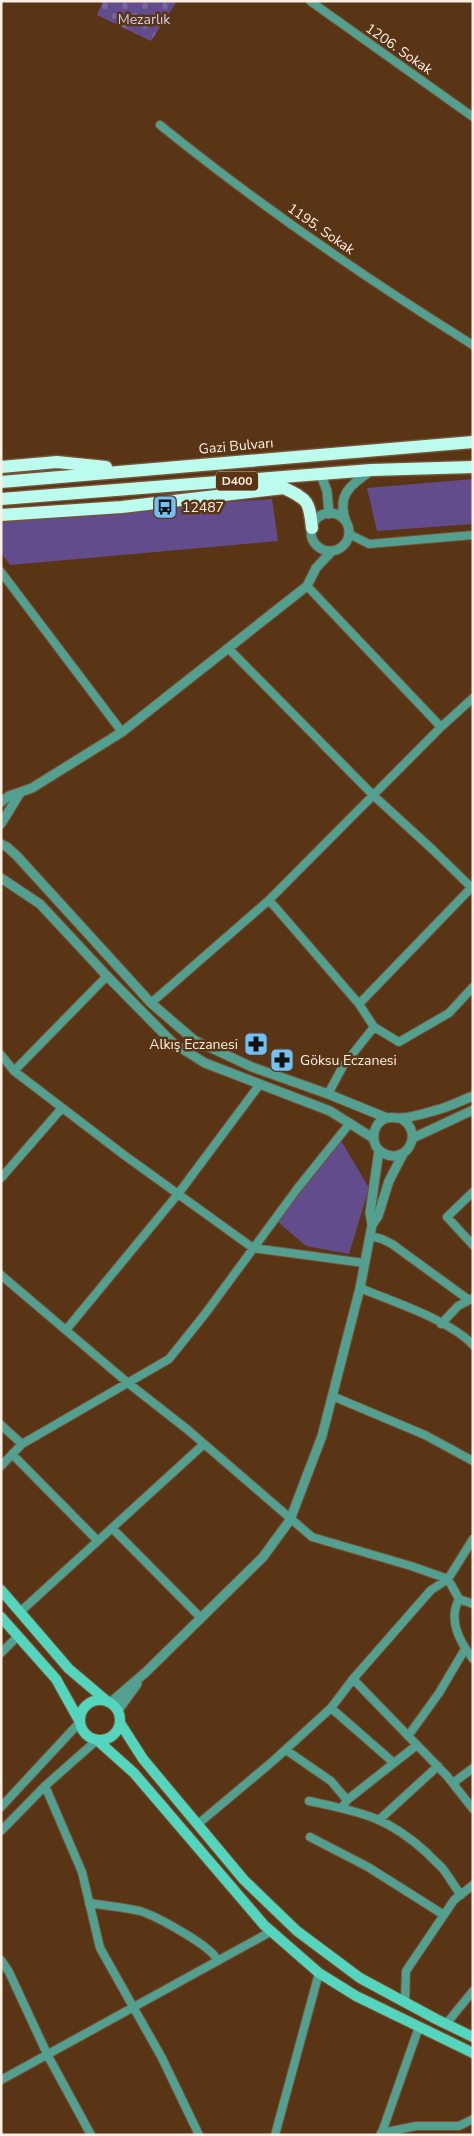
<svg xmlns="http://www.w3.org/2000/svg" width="474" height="2136" font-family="'Nunito Sans',sans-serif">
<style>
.cemetery{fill:url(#cemetery-stones)}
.park{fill:#624c8c}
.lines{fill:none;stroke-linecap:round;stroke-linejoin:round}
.minor-casing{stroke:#745336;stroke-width:10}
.tertiary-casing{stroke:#745336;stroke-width:11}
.secondary-casing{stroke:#745336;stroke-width:12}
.trunk-casing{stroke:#745336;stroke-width:15}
.minor{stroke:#54a090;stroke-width:8}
.tertiary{stroke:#54a090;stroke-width:9}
.secondary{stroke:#53d6bd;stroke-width:10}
.trunk{stroke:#bcfcef;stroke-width:12}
.labels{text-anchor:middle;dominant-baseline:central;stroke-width:5;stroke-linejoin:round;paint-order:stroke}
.shield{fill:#5a3515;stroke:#ccb7a6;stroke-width:1}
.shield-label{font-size:12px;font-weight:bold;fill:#fdefe4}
.park-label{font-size:14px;fill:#d4c7f1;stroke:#5a3515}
.street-label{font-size:14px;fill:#fdefe4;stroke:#5a3515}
.poi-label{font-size:14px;fill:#fdefe4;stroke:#5a3515;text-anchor:start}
</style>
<defs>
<pattern id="cemetery-stones" width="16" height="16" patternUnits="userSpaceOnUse" patternTransform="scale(1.25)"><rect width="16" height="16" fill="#624c8c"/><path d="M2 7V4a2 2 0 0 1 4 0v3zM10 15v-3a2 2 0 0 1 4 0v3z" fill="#79669c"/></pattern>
</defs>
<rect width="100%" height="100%" fill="#5a3515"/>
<path class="cemetery" d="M103 1H177L151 41 97 15Z"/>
<path class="park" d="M473 479V524L377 531 367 488Z
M272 499 278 541 10 565 1 553V517Z
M339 1137 369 1188 349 1254 306 1246 278 1222Z"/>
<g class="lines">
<g class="minor-casing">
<path id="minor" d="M310 1 473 117
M160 125C259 205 365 278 473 345
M349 534 369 544 473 535
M1 572 122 732
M307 586 441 727
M228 648 373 795 433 850 473 889
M269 900 359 1004 374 1027 343 1066 328 1094
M151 1003 269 900 441 727 473 698
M359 1004 471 888
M374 1027 399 1042 449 1013 473 987
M1 1055 14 1071 124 1155 253 1248 364 1263
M14 1071 107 976
M1 1178 62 1108
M473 1192 447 1217 473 1245
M370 1236 382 1239 392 1244 469 1300
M1 1275 128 1383 188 1430 312 1537 411 1566 448 1579 459 1599C448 1620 459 1641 473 1659
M360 1288C391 1301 450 1320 473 1345
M441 1324 458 1306 473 1298
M66 1330 178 1194 260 1084
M332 1396 425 1435 473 1461
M1 1425 22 1444
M12 1454 98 1541
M1 1466 22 1444 169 1359 205 1314 297 1189 350 1123
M112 1528 201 1618
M459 1599 473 1604
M20 1612 204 1444
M1 1653 18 1636
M353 1679 447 1776 473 1809
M331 1708 394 1763
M408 1736 439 1693 465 1649
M286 1750 331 1781 347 1800
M453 1783 473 1768
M45 1786 82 1872 100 1948 162 2058 199 2135
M309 1801C360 1812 387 1816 427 1853 432 1859 439 1864 443 1869 450 1878 454 1886 461 1895
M1 1807 80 1722
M342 1808 347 1800 417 1745
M380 1819 438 1766
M198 1824 273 1761 331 1708 353 1679 431 1590 448 1579 473 1539
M1 1831 45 1786 97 1740
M310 1837 368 1867 444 1915
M89 1903C106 1906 124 1907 140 1911 156 1916 212 1946 218 1961
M1 1960 9 1972 48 2056 91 2135
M405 2002 406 1971 454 1900 473 1885
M446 2024 473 1991
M1 2080 272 1931
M381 2133 416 2126H459L473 2119
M275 2135 319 1973
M381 2135 419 2027"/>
</g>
<g class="tertiary-casing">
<path id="tertiary" d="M321 475 327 491 329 514
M311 532a19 19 0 1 1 38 0a19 19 0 1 1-38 0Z
M346 522C336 495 351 484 371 471
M1 802 9 796 32 788 122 732 307 586 316 568 332 551
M1 824 20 793
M1 844 7 847 17 856 151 1003 194 1040 252 1067 328 1094 387 1118
M1 878 40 904 107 976 173 1043 205 1063 330 1111 373 1138
M400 1118C426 1132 406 1166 383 1153 370 1146 371 1126 384 1119 390 1116 394 1118 399 1118 410 1118 423 1114 433 1111 447 1108 460 1101 473 1096
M413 1138 473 1110
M372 1225 378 1216 389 1181 403 1154
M110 1703 146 1672 263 1557 290 1520 322 1436 360 1288 372 1225 370 1213 379 1150
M118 1710 137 1684"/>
</g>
<g class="secondary-casing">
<path id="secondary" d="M1 1590 69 1669 108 1702
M1 1617 56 1679 80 1722
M80 1720a20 20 0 1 1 40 0a20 20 0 1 1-40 0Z
M120 1723 143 1759 244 1880 297 1931 360 1978 436 2019 473 2037
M97 1740 134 1773 264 1925 319 1973 356 1996 473 2053"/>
</g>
<g class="trunk-casing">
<path id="trunk" d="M1 467 57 462 106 467
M1 482 473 442
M1 499 371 470 473 467
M1 515 122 507 284 488C309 500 309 501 312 528"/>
</g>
<use href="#minor" class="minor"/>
<use href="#tertiary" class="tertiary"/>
<use href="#secondary" class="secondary"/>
<use href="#trunk" class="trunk"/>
</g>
<defs>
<g id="bus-square" transform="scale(1.25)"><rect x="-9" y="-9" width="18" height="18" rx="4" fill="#71c1f5" stroke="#5a3515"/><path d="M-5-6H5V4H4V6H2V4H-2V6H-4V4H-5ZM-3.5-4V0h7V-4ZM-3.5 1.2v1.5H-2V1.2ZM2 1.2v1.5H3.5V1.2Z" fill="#111"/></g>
<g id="pharmacy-square" transform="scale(1.25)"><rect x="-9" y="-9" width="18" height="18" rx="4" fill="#71c1f5" stroke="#5a3515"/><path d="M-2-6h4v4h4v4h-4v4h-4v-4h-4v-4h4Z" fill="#111"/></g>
</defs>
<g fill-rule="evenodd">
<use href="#bus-square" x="165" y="507"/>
<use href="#pharmacy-square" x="256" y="1044"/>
<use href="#pharmacy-square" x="282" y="1060"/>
</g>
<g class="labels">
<rect class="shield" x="216" y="471.5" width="42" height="19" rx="4"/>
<g class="shield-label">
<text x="237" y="481">D400</text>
</g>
<g class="park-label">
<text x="144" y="19">Mezarlık</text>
</g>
<g class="street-label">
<text transform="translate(399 49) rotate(35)">1206. Sokak</text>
<text transform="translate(321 229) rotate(35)">1195. Sokak</text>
<text transform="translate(236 446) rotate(-5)">Gazi Bulvarı</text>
</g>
<g class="poi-label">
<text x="182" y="507">12487</text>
<text x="238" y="1044" text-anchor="end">Alkış Eczanesi</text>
<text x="300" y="1060">Göksu Eczanesi</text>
</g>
</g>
<rect width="474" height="2136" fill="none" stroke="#fdefe4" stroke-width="5"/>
</svg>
